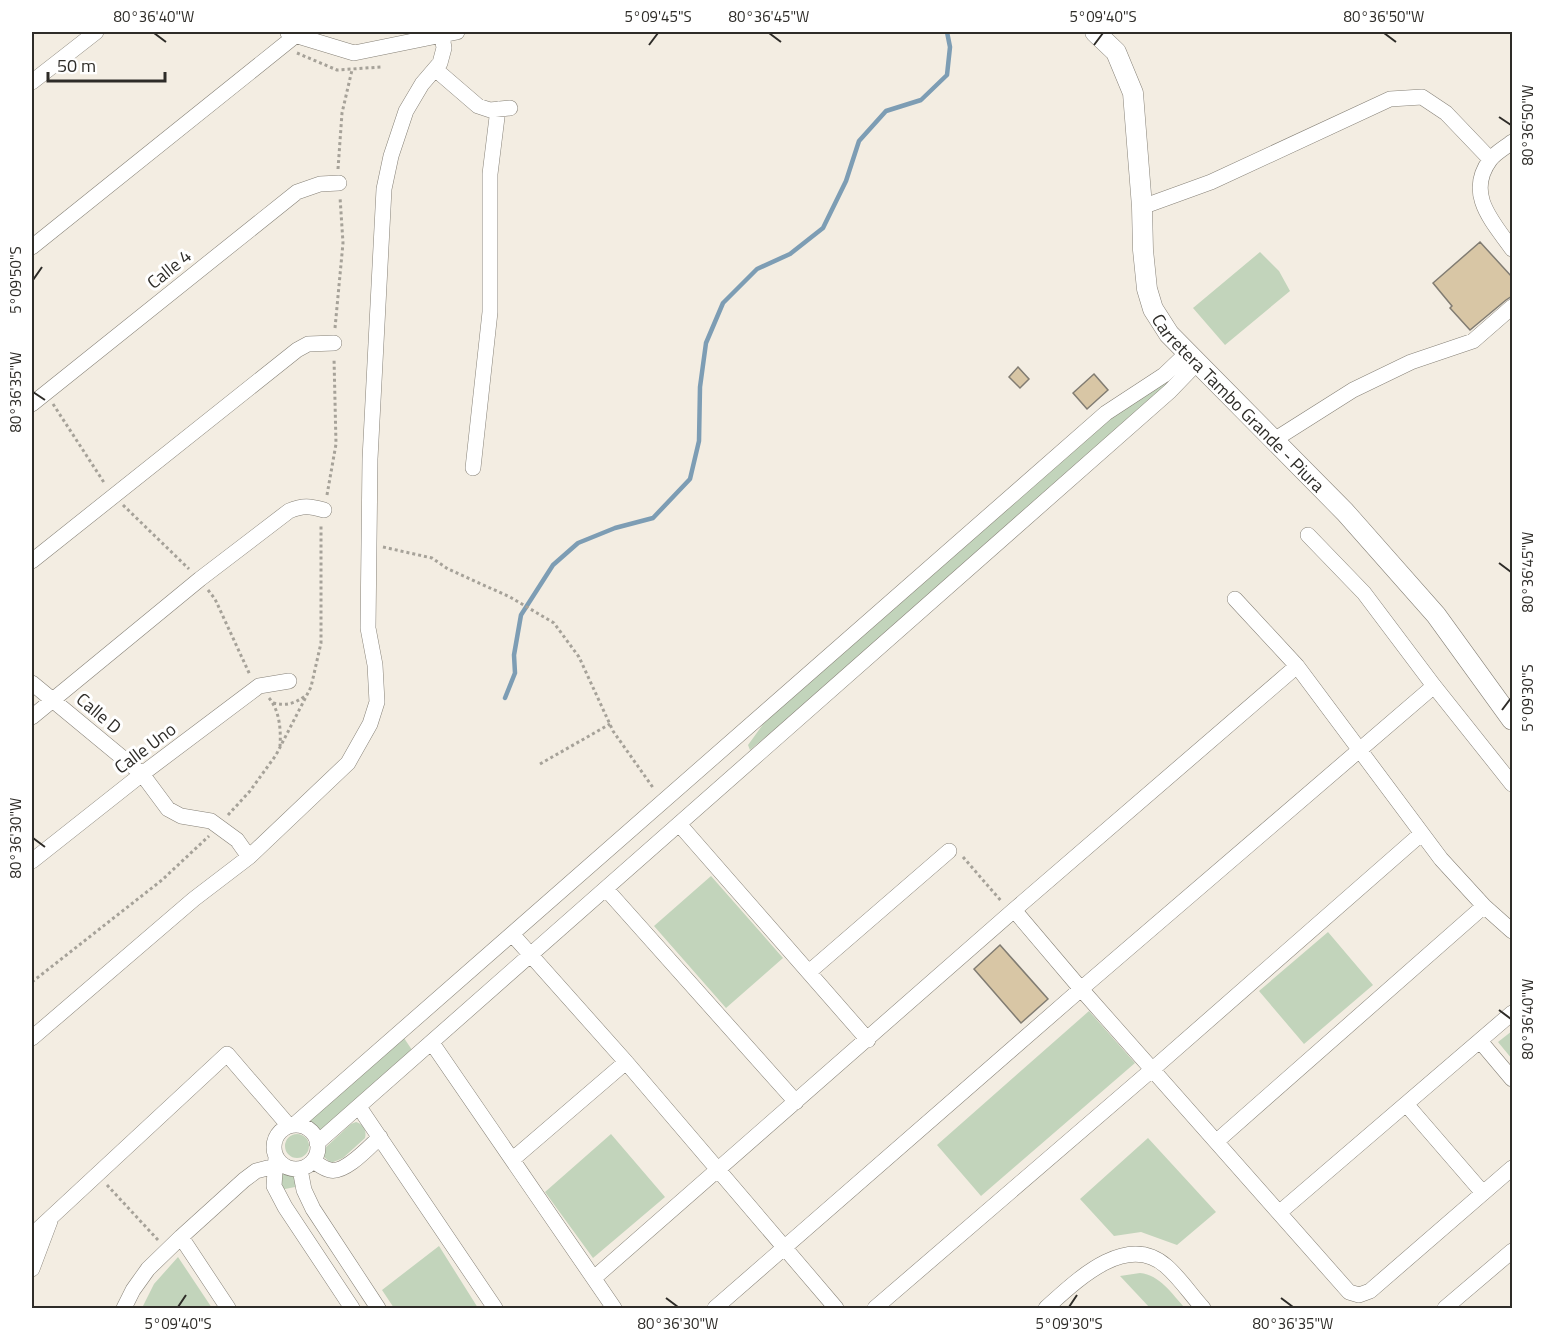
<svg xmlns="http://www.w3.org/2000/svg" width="1544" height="1340" font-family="'Titillium Web',sans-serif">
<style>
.green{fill:#c2d4bb}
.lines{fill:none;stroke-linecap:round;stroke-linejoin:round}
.stream{stroke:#7d9db4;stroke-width:4.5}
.building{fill:#d8c6a5;stroke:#817c72;stroke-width:1.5}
.minor-casing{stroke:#868177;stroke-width:16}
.major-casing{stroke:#868177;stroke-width:21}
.path{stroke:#a6a299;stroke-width:3;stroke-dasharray:3 3;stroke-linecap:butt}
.minor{stroke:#fff;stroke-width:15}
.major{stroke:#fff;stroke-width:20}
.ticks{fill:none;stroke:#2e2c28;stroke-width:2}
.labels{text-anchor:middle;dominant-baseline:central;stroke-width:6;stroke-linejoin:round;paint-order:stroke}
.street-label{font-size:18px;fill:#2e2c28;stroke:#fff}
.neatline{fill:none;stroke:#2e2c28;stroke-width:2}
.ticks-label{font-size:15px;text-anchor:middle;fill:#2e2c28}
</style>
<rect width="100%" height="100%" fill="#f3ede2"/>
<path class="green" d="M1260 252 1279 271 1290 291 1225 345 1193 308Z
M1165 382 1168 386 841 674 750 750 748 745 767 719 1108 419Z
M711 876 783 958 726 1008 654 926Z
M1328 932 1373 985 1304 1044 1259 991Z
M1089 1011 1135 1063 981 1196 937 1145Z
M1512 1031V1059L1498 1042Z
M404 1038 412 1050 321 1130 316 1131 309 1124 308 1120Z
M356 1122C363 1124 367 1130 365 1138L343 1158 331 1163 324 1157 325 1148 351 1124Z
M285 1146a12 12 0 1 1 24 0a12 12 0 1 1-24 0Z
M611 1134 665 1197 593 1258 545 1192Z
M1148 1138 1216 1212 1177 1245 1141 1232 1114 1236 1080 1199Z
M286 1171 294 1177 296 1184 295 1187 280 1190V1173Z
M439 1246 478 1308H394L382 1290Z
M178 1257 212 1308H142L154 1284Z
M1140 1273C1160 1275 1172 1294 1185 1308H1150L1120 1276Z"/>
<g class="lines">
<path class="stream" d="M505 698 515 673 514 655 521 615 553 565 578 543 615 528 653 518 690 479 699 441 700 387 706 343 723 303 757 269 790 254 823 228 846 181 859 141 886 111 921 100 947 75 950 47 947 32"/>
</g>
<path class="building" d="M1480 242 1512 277V296L1506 300 1470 330 1450 308 1452 306 1433 283Z
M1018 367 1029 379 1020 388 1009 377Z
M1094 374 1108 390 1087 409 1073 393Z
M1000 945 1048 999 1021 1023 974 969Z"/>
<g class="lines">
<g class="minor-casing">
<path id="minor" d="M288 33 354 53 457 32
M435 69 478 106 490 110 510 108
M32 82 96 32
M1512 142C1506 147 1495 153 1490 160 1465 194 1493 222 1512 249
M1142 207 1211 182 1390 99 1422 97 1446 113 1490 159
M32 247 295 36
M32 404 297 192 320 184 339 183
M1274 440 1353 390 1411 362 1473 341 1512 307
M473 468 490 312V174L498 109
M1308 535 1364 593 1434 686 1512 784
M32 561 297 350 308 344 334 343
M1235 599 1297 666 1441 859 1484 906 1512 931
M32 683 142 774 168 809 181 816 211 821 237 840 249 857
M32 717 200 579 289 511C303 505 310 506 324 510
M679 824 868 1040
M32 861 142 774 259 686 289 681
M606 889 796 1102
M1014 910 1081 989 1349 1292 1359 1295 1370 1291 1512 1168
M512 934 626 1062 836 1308
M809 972 949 851
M32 1038 194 899 249 857 348 763 370 724 377 702 375 665 368 628 370 459 384 189 391 156 406 111 422 84 440 63 444 48 442 36
M1480 1041 1512 1079
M432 1043 614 1308
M1406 1104 1483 1193
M359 1107 495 1308
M274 1147a22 22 0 1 1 44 0a22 22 0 1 1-44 0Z
M294 1125 1106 413 1164 375 1187 353
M1217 1141 1484 906
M317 1143 1170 391 1197 363
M276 1157 274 1186 285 1207 352 1308
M513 1159 626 1062
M313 1161C318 1164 324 1169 330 1170 345 1174 369 1147 380 1137
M300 1169 304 1190 313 1209 378 1308
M1280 1212 1512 1013
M32 1235 227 1054 289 1126
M181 1237 228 1308
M32 1269 50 1221
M594 1278 1014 910 1297 666
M124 1308 133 1290 148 1269 181 1237 244 1180 256 1171 275 1166
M715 1308 1081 989 1434 686
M875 1308 1154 1068 1421 834
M1046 1308C1075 1282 1126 1231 1166 1266 1180 1278 1191 1295 1203 1308
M1445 1308 1512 1251"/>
</g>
<g class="major-casing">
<g id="major">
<path id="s1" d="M1095 32 1116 52 1133 93 1142 207 1143 250 1147 289 1153 309 1169 334 1345 512 1436 615 1512 720"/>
</g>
</g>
<path class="path" d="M297 53 337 70 381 67
M338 169 342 113 352 70
M335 328 343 243 340 197
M53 404 105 484
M327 495 336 444 334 358
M123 505 189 569
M383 547 432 558 448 569 510 597 554 623 579 657 613 731 654 789
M208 590 215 599 250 675
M269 698C280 711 281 731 280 746
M273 703C286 706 294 704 305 696
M540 764 610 724
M228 815 250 791 276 755 311 687 321 643V525
M963 857 1002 902
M32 982 162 880 209 836
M107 1185 158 1240"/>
<use href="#minor" class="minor"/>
<use href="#major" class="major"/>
</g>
<path class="ticks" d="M154 33 166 42M769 33 781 42M1384 33 1396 42M649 45 658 33M1094 45 1103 33M1499 117 1511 125M33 280 42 267M33 392 45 400M1499 563 1511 572M1502 710 1511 698M33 838 45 847M1499 1010 1511 1019M666 1298 678 1307M1281 1298 1293 1307M178 1307 186 1295M1069 1307 1077 1295"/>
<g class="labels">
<g class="street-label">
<text transform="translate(169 269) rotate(-39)">Calle 4</text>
<text stroke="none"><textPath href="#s1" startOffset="418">Carretera Tambo Grande - Piura</textPath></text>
<text transform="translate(99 713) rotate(40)">Calle D</text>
<text transform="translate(145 748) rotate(-37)">Calle Uno</text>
</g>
</g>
<rect width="1544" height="1340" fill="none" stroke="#ffffff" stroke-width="66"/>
<path d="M48 72v9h117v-9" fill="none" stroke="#2e2c28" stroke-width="3"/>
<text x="57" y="72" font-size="18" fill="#2e2c28" stroke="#ffffff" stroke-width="4.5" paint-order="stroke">50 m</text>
<rect x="33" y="33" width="1478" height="1274" class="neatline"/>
<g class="ticks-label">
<text x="154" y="22">80°36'40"W</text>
<text x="658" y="22">5°09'45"S</text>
<text x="769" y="22">80°36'45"W</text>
<text x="1103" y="22">5°09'40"S</text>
<text x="1384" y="22">80°36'50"W</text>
<text transform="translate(1528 125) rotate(-90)" y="5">80°36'50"W</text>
<text transform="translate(16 280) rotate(-90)" y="5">5°09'50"S</text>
<text transform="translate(16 392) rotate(-90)" y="5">80°36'35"W</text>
<text transform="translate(1528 572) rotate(-90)" y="5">80°36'45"W</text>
<text transform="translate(1528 698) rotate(-90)" y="5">5°09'30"S</text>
<text transform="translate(16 838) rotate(-90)" y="5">80°36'30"W</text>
<text transform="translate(1528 1019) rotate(-90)" y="5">80°36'40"W</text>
<text x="178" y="1329">5°09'40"S</text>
<text x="678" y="1329">80°36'30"W</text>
<text x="1069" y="1329">5°09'30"S</text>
<text x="1293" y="1329">80°36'35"W</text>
</g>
</svg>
